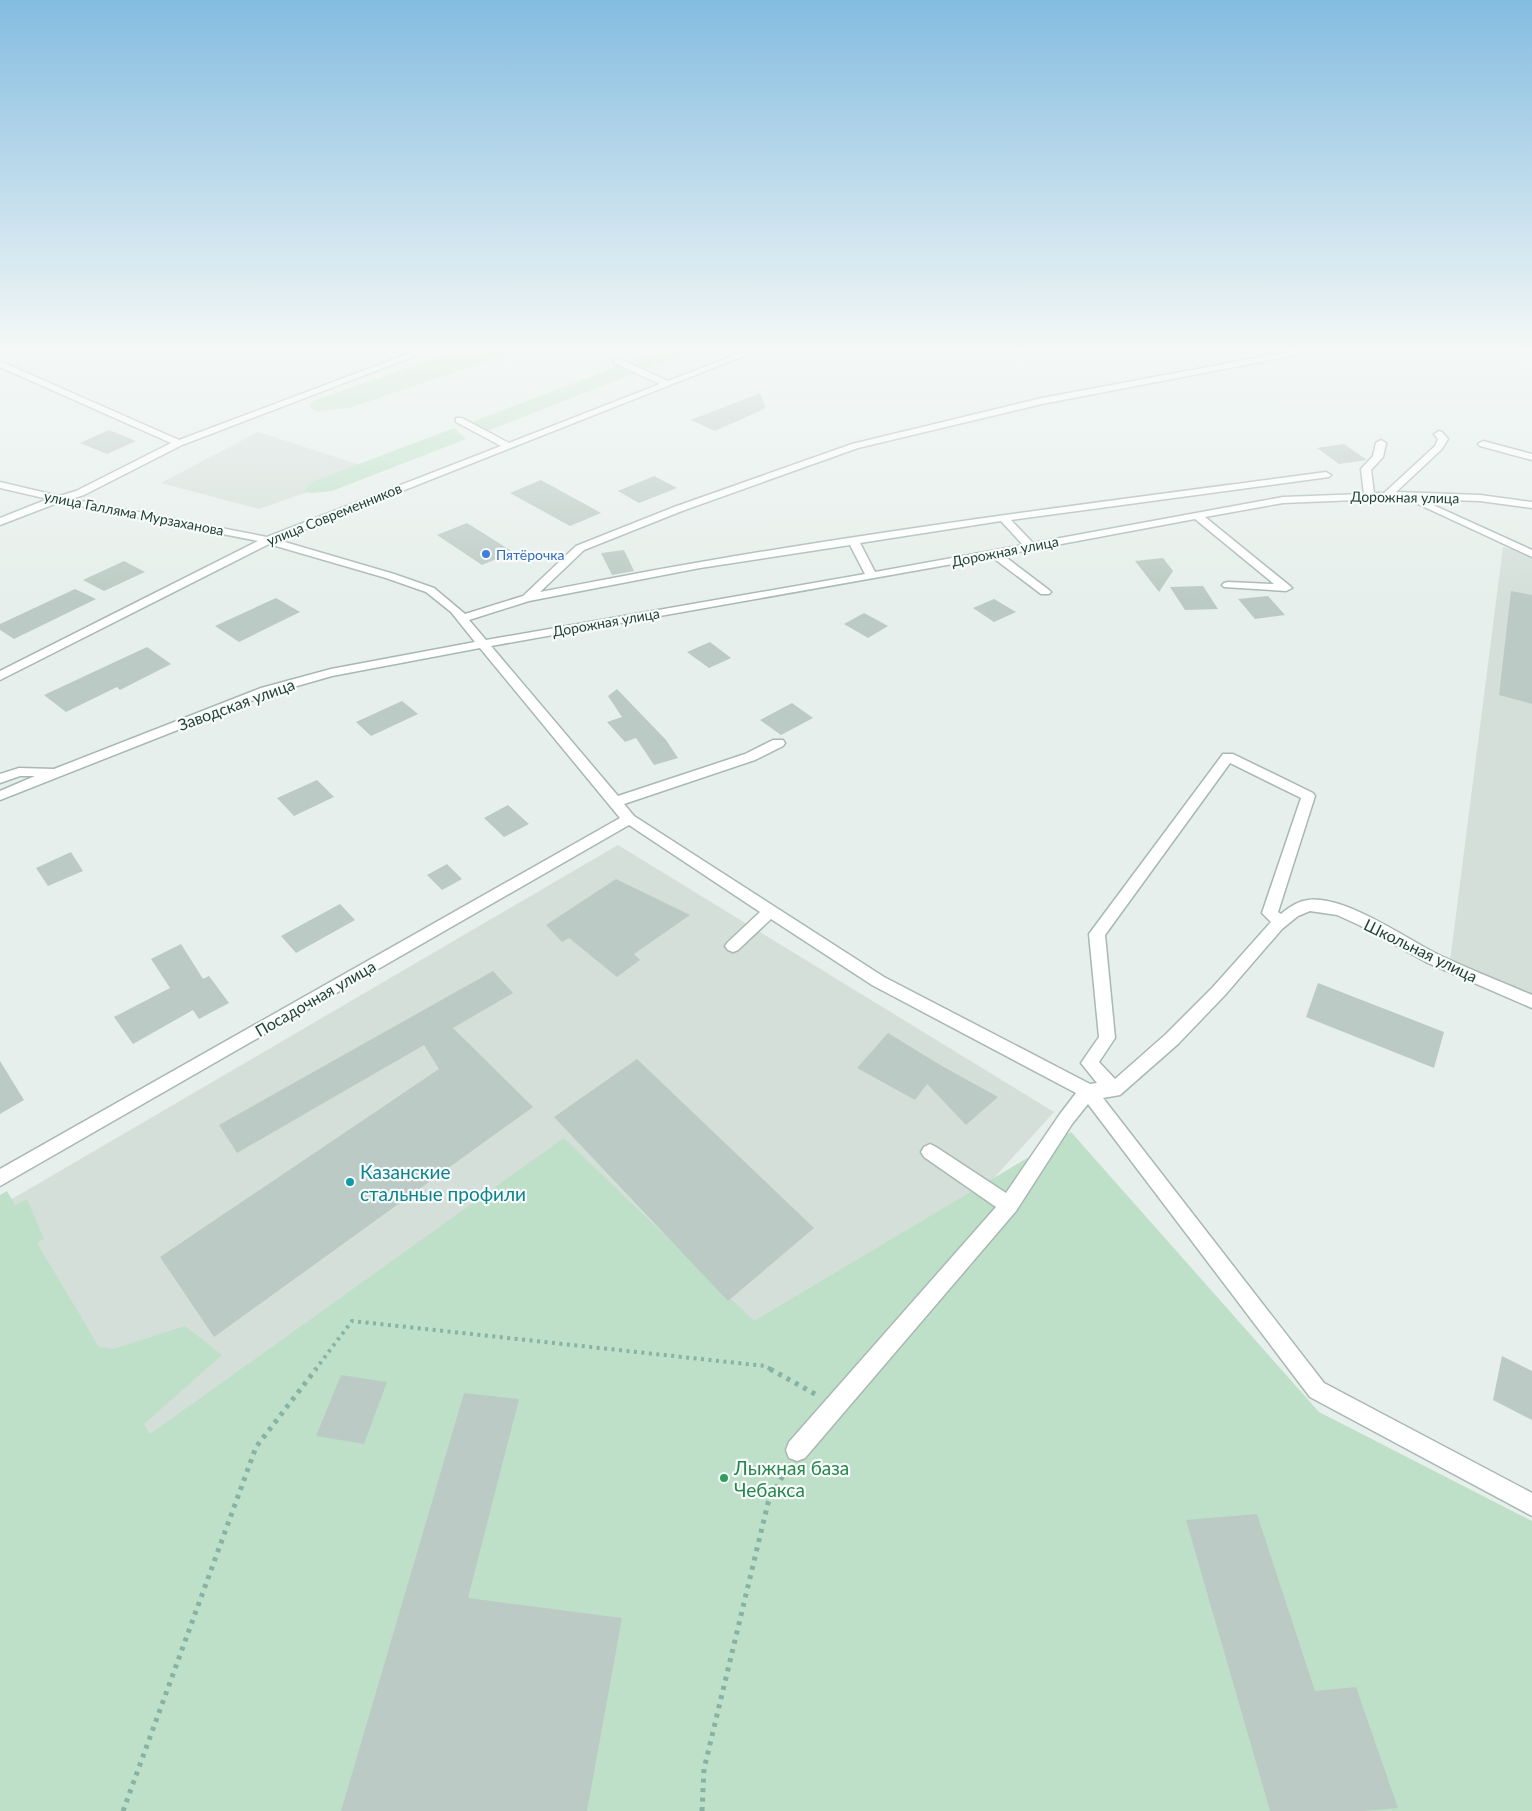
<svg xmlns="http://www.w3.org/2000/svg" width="1532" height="1811" font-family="Lato,sans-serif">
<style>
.built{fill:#d4dfda}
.green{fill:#bfe0c8}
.building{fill:#bbcac4}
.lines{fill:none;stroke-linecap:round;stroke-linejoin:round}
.minor-casing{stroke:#a8b8b2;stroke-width:3}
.path-far1{stroke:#86b3a5;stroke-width:4;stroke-dasharray:3 4.5;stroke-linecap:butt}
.path{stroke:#86b3a5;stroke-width:5;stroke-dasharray:4 5.5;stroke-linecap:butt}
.minor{fill:#fff;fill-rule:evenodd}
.shop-dot{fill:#3f7fe0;stroke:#f7fbf9;stroke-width:2}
.culture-dot{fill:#0f9aa8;stroke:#f7fbf9;stroke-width:2}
.leisure-dot{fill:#2e9e5b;stroke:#f7fbf9;stroke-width:2}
.labels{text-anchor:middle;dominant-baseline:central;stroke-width:4.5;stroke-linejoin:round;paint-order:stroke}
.far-street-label{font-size:14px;fill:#24423a;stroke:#f7fbf9}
.far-shop-label{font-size:14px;fill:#366cbe;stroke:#f7fbf9;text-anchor:start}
.street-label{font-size:16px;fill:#24423a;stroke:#f7fbf9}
.near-culture-label{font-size:19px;fill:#0d838f;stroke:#f7fbf9;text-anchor:start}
.near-leisure-label{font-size:19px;fill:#27864d;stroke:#f7fbf9;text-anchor:start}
</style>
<rect width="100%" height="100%" fill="#e6efeb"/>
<path class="built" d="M258 432 373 469 259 509 161 483Z
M1503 547 1532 554V996L1449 969Z
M618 845 1054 1112 787 1405 664 1811 61 1401 0 1206Z"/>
<path class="green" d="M471 346H531L349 408 317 411 311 408 310 404 315 400Z
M671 346H705L479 434 467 424Z
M454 428 466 439 332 491 311 493 303 491 314 481Z
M1071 1132 1319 1412 1532 1521V1811H0V1195L7 1191 15 1205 27 1199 44 1239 37 1243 99 1347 113 1349 185 1326 222 1355 144 1424 150 1434 564 1138 754 1321Z"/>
<path class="building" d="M760 393 766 408 715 431 691 420Z
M109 430 136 441 107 454 80 443Z
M1344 444 1367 460 1339 464 1317 448Z
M654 476 677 488 639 503 618 491Z
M541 480 601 513 570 526 510 493Z
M467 523 513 552 482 565 437 535Z
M624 550 634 571 612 575 601 553Z
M1163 558 1173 571 1159 592 1135 561Z
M124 561 145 572 104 591 83 580Z
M1203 586 1218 609 1185 610 1170 587Z
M75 589 96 599 14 639 0 630V624Z
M1511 591 1532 595V704L1499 695Z
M1268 596 1285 615 1255 619 1238 599Z
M276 598 300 612 239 642 215 626Z
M994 599 1016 612 994 622 973 608Z
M864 613 888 626 868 638 844 624Z
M710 642 731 658 709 668 687 652Z
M147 647 171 664 120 690 117 687 66 712 44 695Z
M617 689 666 740 678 758 654 765 636 738 625 742 607 722 622 717 608 696Z
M402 701 418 714 371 736 356 722Z
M792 703 813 718 781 735 760 720Z
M317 780 334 797 294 816 277 798Z
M508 805 529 824 504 837 484 818Z
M71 852 83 871 48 886 36 868Z
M447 864 462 879 442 890 427 875Z
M616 879 690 915 634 954 640 960 617 977 569 938 562 942 546 925Z
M340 904 355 920 296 953 281 936Z
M181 944 203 979 209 976 229 1003 199 1019 193 1010 133 1044 114 1017 170 988 151 959Z
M493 971 513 993 453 1028 533 1107 214 1337 160 1257 439 1069 424 1045 237 1153 219 1125Z
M1318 983 1444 1032 1434 1068 1306 1017Z
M888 1033 942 1066 998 1097 966 1125 927 1084 915 1100 857 1068Z
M637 1059 814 1228 728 1301 554 1117Z
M0 1061 24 1100 0 1114Z
M1502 1356 1532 1371V1420L1493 1400Z
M341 1375 387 1382 364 1444 316 1436Z
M464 1393 519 1399 468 1598 622 1618 587 1811H341Z
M1257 1514 1315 1691 1356 1687 1398 1808 1362 1811H1270L1186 1520Z"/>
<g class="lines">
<g class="minor-casing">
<path id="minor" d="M429 346H441L182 445 84 495 71 499 267 537 501 446 456 422V418H462L509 443 660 384 614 363V359H620L668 381 758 346H769L278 540 394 574 434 588 465 614 523 596 576 546 674 507 852 444 1042 398 1288 352 1293 346H1301L1294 356H1291L1042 404 858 448 682 511 584 550 540 592C593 582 647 571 701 562 908 526 1117 500 1326 472L1331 475 1329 477 1011 520 1033 543 1283 497 1364 494 1361 469 1373 456 1376 443 1381 440 1386 443 1383 457 1371 470 1374 493H1384L1435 446 1438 439 1434 434 1439 431 1442 432 1448 439 1442 449 1396 492 1480 495 1532 502V508L1480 501 1420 499 1532 550V557L1405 498 1283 503 1205 517 1290 586 1292 588 1286 591 1224 587 1222 585 1224 583 1228 582 1274 584 1195 519 1003 555 1049 590 1051 592 1049 594H1041L992 557 491 646 618 796 745 754 773 740H783L785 743 783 746 755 760 624 804 634 816 884 977 1090 1084 1097 1083 1081 1063 1099 1037 1089 934 1223 754H1233L1313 793 1315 796 1278 912 1281 914C1288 908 1298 901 1308 900 1344 895 1405 938 1437 954 1468 969 1500 981 1532 995V1008L1426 962 1359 925 1337 915 1310 911 1298 916 1282 929 1225 995 1178 1044 1120 1095 1103 1098 1324 1383 1532 1493V1516L1310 1397 1088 1104 1072 1124 1016 1211 805 1458 797 1461 789 1458 786 1450 789 1442 996 1207 924 1157 921 1152 924 1147 930 1144 936 1147 1006 1193 1060 1114 1076 1093 872 985 771 919 738 950 733 952 728 950 725 946 728 942 760 912 629 825 0 1186V1169L620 818 480 648 332 676 269 694 0 800V791L35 776H20L0 783V774L19 768 54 769 261 688 331 669 475 642 451 612 426 592 386 578 269 544 0 680V671L258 541 60 502 0 525V518L48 499 0 488V482L59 496 76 491 171 443 0 367V361L179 440ZM1001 521 1023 545 875 572 860 543ZM850 545 865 574 486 640 469 620 529 601 700 568ZM1230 763 1301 798 1262 913 1271 922 1213 987 1166 1034 1115 1079 1099 1062 1115 1038 1105 935Z
M1483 441 1532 454V460L1480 446 1478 444Z"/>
</g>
<path class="path-far1" d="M315 1370 352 1321 765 1366 772 1370"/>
<path class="path" d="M770 1369 815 1394
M123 1811 256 1447 316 1369
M702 1811 704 1769 768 1503 786 1470"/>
<use href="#minor" class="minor"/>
</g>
<linearGradient id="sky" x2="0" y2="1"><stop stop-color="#84bce0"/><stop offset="0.58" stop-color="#f4f8f6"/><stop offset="1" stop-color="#f4f8f6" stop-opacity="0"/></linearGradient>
<rect width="1532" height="599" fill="url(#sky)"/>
<circle class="shop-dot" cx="486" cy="554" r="5"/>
<circle class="culture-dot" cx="350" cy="1182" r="5"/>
<circle class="leisure-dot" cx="724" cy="1478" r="5"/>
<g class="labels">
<g class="far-street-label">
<text transform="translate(1405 497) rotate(1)">Дорожная улица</text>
<text transform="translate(134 513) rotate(11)">улица Галляма Мурзаханова</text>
<text transform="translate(334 514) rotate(-22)">улица Современников</text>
<text transform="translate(1005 551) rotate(-11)">Дорожная улица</text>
<text transform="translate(606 622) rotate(-10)">Дорожная улица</text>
</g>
<g class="far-shop-label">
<text x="496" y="554">Пятёрочка</text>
</g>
<g class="street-label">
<text transform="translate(236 704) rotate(-20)">Заводская улица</text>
<text transform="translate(1421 950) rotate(26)">Школьная улица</text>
<text transform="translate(315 998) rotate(-30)">Посадочная улица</text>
</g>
<g class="near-culture-label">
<text x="360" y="1171">Казанские<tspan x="360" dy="22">стальные профили</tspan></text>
</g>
<g class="near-leisure-label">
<text x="734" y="1467">Лыжная база<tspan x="734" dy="22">Чебакса</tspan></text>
</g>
</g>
</svg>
